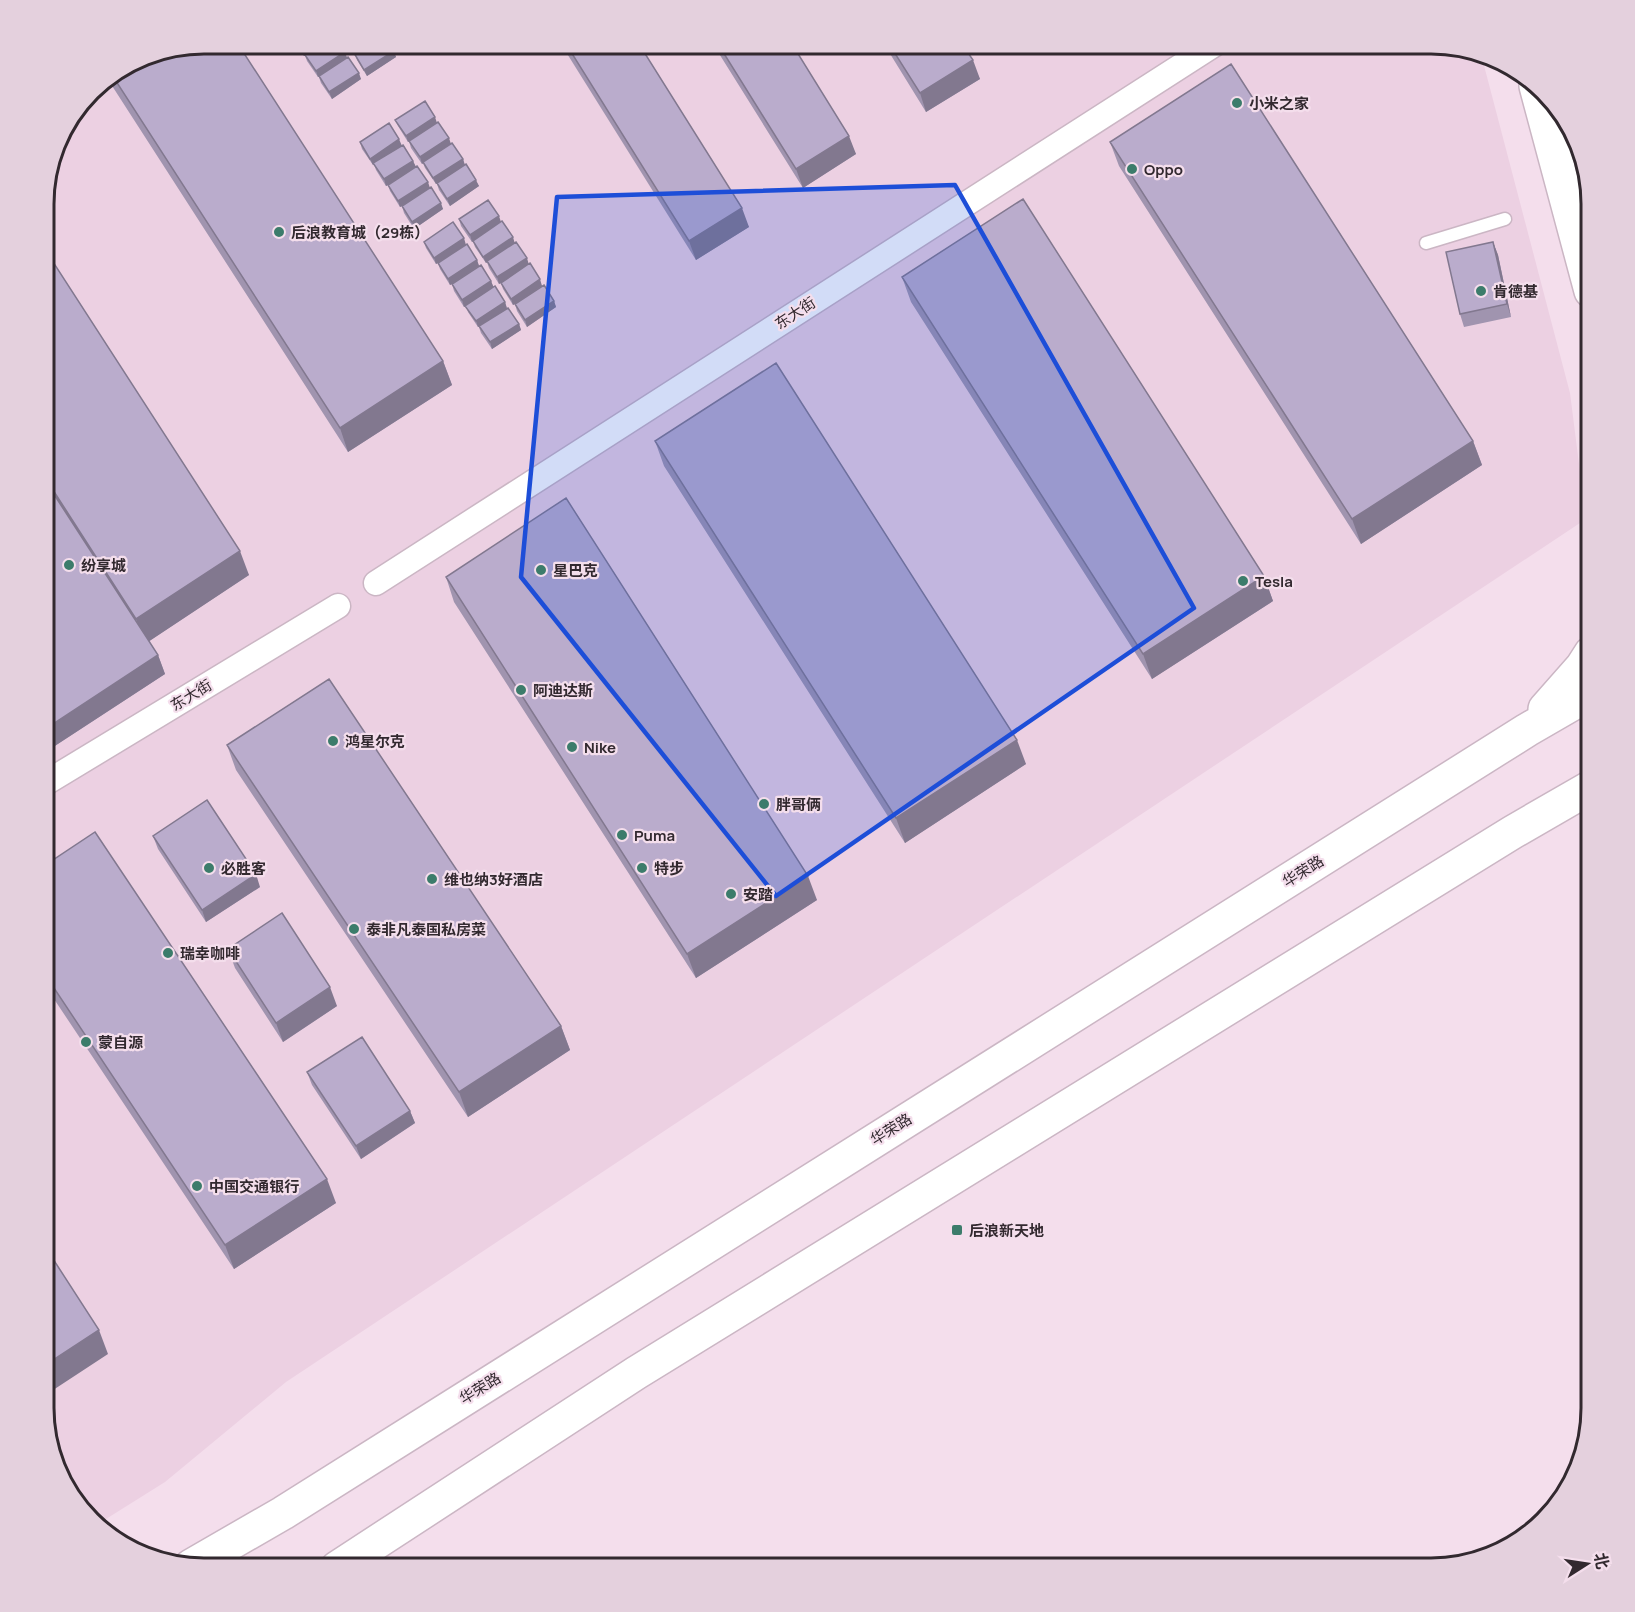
<svg xmlns="http://www.w3.org/2000/svg" width="1635" height="1612" font-family="Manrope,'Noto Sans SC',sans-serif">
<style>
.built{fill:#ecd0e2}
.lines{fill:none;stroke-linecap:round;stroke-linejoin:round}
.lane-casing{stroke:#cbb6c4;stroke-width:15}
.street-casing{stroke:#cbb6c4;stroke-width:27}
.primary-casing{stroke:#cbb6c4;stroke-width:36}
.lane{stroke:#fff;stroke-width:12}
.street{stroke:#fff;stroke-width:24}
.primary{stroke:#fff;stroke-width:33}
.wall{fill:#a094af}
.shaded-wall{fill:#82788f}
.building{fill:#baaccc;stroke:#82788f;stroke-width:1.5}
.marked{fill:#1d4ed8;fill-opacity:0.2;stroke:#1d4ed8;stroke-width:4.5;stroke-linejoin:round}
.poi-dot{fill:#3c7c6b;stroke:#f4deec;stroke-width:2}
.labels{text-anchor:middle;dominant-baseline:central;stroke-width:4.5;stroke-linejoin:round;paint-order:stroke}
.poi-label{font-size:15px;font-weight:bold;fill:#32292f;stroke:#f4deec;text-anchor:start}
.street-label{font-size:15px;fill:#32292f;stroke:#f4deec}
.rim{fill:none;stroke:#32292f;stroke-width:3}
</style>
<rect width="100%" height="100%" fill="#f4deec"/>
<path class="built" d="M204 44H1441L1481 54 1570 393 1586 519 286 1382 165 1482 98 1524 84 1514 56 1469 44 1408V194L60 133 98 84 143 56Z"/>
<g class="lines">
<g class="lane-casing">
<path id="lane" d="M1426 243 1505 219"/>
</g>
<g class="street-casing">
<path id="street" d="M376 583 1215 44
M44 784 338 606"/>
</g>
<g class="primary-casing">
<path id="primary" d="M1536 86 1591 291
M1545 709 1582 667 1591 653
M191 1566 283 1513 1527 730 1591 693
M337 1568 636 1373 1513 832 1591 787"/>
</g>
<use href="#lane" class="lane"/>
<use href="#street" class="street"/>
<use href="#primary" class="primary"/>
</g>
<path class="wall" d="M296 44H339L345 52 347 58 361 79 332 99 321 83 319 77H318L307 61 305 55 304 56Z
M346 44H389L396 57 367 76 357 60 355 54 353 55Z
M561 44H639L749 227 696 260Z
M713 44H792L856 154 803 188Z
M884 44H962L980 79 926 112Z
M143 56 443 361 452 385 348 452 107 78Z
M395 120 437 123 451 144 463 159 465 165 479 186 450 206 439 190 437 184H436L425 168 423 163 422 164 411 148 409 141 408 142 398 126Z
M360 142 402 145 413 161 416 167 443 209 414 229 404 213 402 206 400 207 390 191 388 185 386 186 376 170 374 164 373 165 362 149Z
M1110 142 1473 441 1482 465 1361 544 1119 166Z
M459 219 501 222 542 286 554 301 556 307 527 327 517 311 515 304 513 305 503 289 501 283 499 284 489 268 487 262 486 263 475 247 473 241 472 242 461 226Z
M424 242 466 245 477 260 479 266 491 281 493 287 505 302 507 308 519 324 521 330 492 349 481 333 479 327H478L468 312 466 306 464 307 454 291 452 284 450 285 440 269 438 263 436 264 426 248Z
M1493 242 1498 255 1511 317 1464 327 1460 314Z
M44 248 249 575 149 641 158 655 165 674 44 753Z
M902 277 1264 576 1273 601 1152 679 911 302Z
M655 441 1026 764 905 843 664 466Z
M446 577 817 900 696 978 454 602Z
M227 745 561 1026 570 1050 468 1117 236 770Z
M153 836 260 887 206 922 158 849Z
M44 866 336 1203 234 1269 44 984Z
M228 949 337 1006 283 1042 235 968Z
M307 1072 410 1111 415 1123 361 1159 312 1085Z"/>
<path class="shaded-wall" d="M311 44H323L304 56 301 50Z
M358 44H370L353 55 351 48Z
M394 51 396 57 367 76 364 70Z
M345 52 347 58 318 77 316 71Z
M973 60 980 79 926 112 920 93Z
M359 73 361 79 332 99 329 92Z
M435 117 437 123 408 142 406 136Z
M849 136 856 154 803 188 796 169Z
M449 138 451 144 422 164 420 157Z
M399 139 402 146 373 165 370 159Z
M463 159 465 166 436 184 433 178Z
M413 161 416 167 386 186 384 179Z
M476 180 479 186 450 206 447 199Z
M428 182 430 188 400 207 398 201Z
M441 203 443 209 414 229 412 222Z
M742 208 749 227 696 260 689 241Z
M499 216 501 222 472 242 470 235Z
M513 237 515 244 486 263 483 257Z
M464 238 466 245 436 264 434 258Z
M1493 242 1498 255 1511 317 1507 304Z
M527 258 529 265 499 284 497 277Z
M477 260 479 266 450 285 448 279Z
M540 279 542 286 513 305 511 299Z
M491 281 494 288 464 307 462 300Z
M554 301 556 307 527 327 525 320Z
M505 302 507 309 478 327 476 321Z
M519 324 521 330 492 349 490 342Z
M443 361 452 385 348 452 340 428Z
M1473 441 1482 465 1361 544 1352 519Z
M240 551 249 575 145 644 136 619Z
M1264 576 1273 601 1152 679 1143 654Z
M158 655 165 674 44 753V730Z
M1017 740 1026 764 905 843 896 818Z
M256 874 260 887 206 922 202 910Z
M808 876 817 900 696 978 687 954Z
M330 987 337 1006 283 1042 276 1023Z
M561 1026 570 1050 468 1117 459 1092Z
M410 1111 415 1123 361 1159 356 1146Z
M327 1179 336 1203 234 1269 225 1245Z
M99 1330 108 1354 44 1396V1366Z"/>
<path class="building" d="M204 44H238L443 361 340 428 112 75 143 56Z
M297 44H311L301 50Z
M323 44H339L345 52 316 71 305 55Z
M348 44H358L351 48Z
M370 44H389L394 51 364 70 354 53Z
M566 44H639L742 208 689 241Z
M718 44H792L849 136 796 169Z
M889 44H962L973 60 920 93Z
M348 57 359 73 329 92 319 76Z
M1231 64 1473 441 1352 519 1110 142Z
M425 101 435 117 406 136 395 120Z
M438 122 449 138 420 157 409 141Z
M389 123 399 139 370 159 360 142Z
M452 143 463 159 433 178 423 162Z
M403 145 413 161 384 179 373 163Z
M466 164 476 180 447 199 437 183Z
M417 166 428 182 398 201 388 185Z
M431 187 441 203 412 222 402 206Z
M1023 199 1264 576 1143 654 902 277Z
M488 200 499 216 470 235 459 219Z
M502 221 513 237 483 257 473 241Z
M453 222 464 238 434 258 424 242Z
M516 242 527 258 497 277 487 261Z
M1493 242 1507 304 1460 314 1446 252Z
M467 244 477 260 448 279 438 263Z
M44 248 240 551 136 619 44 476Z
M530 263 540 279 511 299 501 283Z
M481 265 491 281 462 300 452 284Z
M544 285 554 301 525 320 515 304Z
M495 286 505 302 476 321 465 306Z
M508 308 519 324 490 342 479 326Z
M776 363 1017 740 896 818 655 441Z
M44 479 158 655 44 730Z
M566 498 808 876 687 954 446 577Z
M329 679 561 1026 459 1092 227 745Z
M207 800 256 874 202 910 153 836Z
M95 832 327 1179 225 1245 44 973V866Z
M282 913 330 987 276 1023 228 949Z
M362 1037 410 1111 356 1146 307 1072Z
M44 1245 99 1330 44 1366Z"/>
<path class="marked" d="M955 185 1194 608 776 896 521 577 557 197Z"/>
<g class="poi-dot">
<circle cx="1237" cy="103" r="6"/>
<circle cx="1132" cy="169" r="6"/>
<circle cx="279" cy="232" r="6"/>
<circle cx="1481" cy="291" r="6"/>
<circle cx="69" cy="565" r="6"/>
<circle cx="541" cy="570" r="6"/>
<circle cx="1243" cy="581" r="6"/>
<circle cx="521" cy="690" r="6"/>
<circle cx="333" cy="741" r="6"/>
<circle cx="572" cy="747" r="6"/>
<circle cx="764" cy="804" r="6"/>
<circle cx="622" cy="835" r="6"/>
<circle cx="209" cy="868" r="6"/>
<circle cx="642" cy="868" r="6"/>
<circle cx="432" cy="879" r="6"/>
<circle cx="731" cy="894" r="6"/>
<circle cx="354" cy="929" r="6"/>
<circle cx="168" cy="953" r="6"/>
<circle cx="86" cy="1042" r="6"/>
<circle cx="197" cy="1186" r="6"/>
<rect x="951" y="1224" width="12" height="12" rx="3"/>
</g>
<g class="labels">
<g class="poi-label">
<text x="1249" y="103">小米之家</text>
<text x="1144" y="169">Oppo</text>
<text x="291" y="232">后浪教育城（29栋）</text>
<text x="1493" y="291">肯德基</text>
<text x="81" y="565">纷享城</text>
<text x="553" y="570">星巴克</text>
<text x="1255" y="581">Tesla</text>
<text x="533" y="690">阿迪达斯</text>
<text x="345" y="741">鸿星尔克</text>
<text x="584" y="747">Nike</text>
<text x="776" y="804">胖哥俩</text>
<text x="634" y="835">Puma</text>
<text x="221" y="868">必胜客</text>
<text x="654" y="868">特步</text>
<text x="444" y="879">维也纳3好酒店</text>
<text x="743" y="894">安踏</text>
<text x="366" y="929">泰非凡泰国私房菜</text>
<text x="180" y="953">瑞幸咖啡</text>
<text x="98" y="1042">蒙自源</text>
<text x="209" y="1186">中国交通银行</text>
<text x="969" y="1230">后浪新天地</text>
</g>
<g class="street-label">
<text transform="translate(795 313) rotate(-33)">东大街</text>
<text transform="translate(191 695) rotate(-31)">东大街</text>
<text transform="translate(1303 871) rotate(-32)">华荣路</text>
<text transform="translate(891 1129) rotate(-32)">华荣路</text>
<text transform="translate(480 1388) rotate(-32)">华荣路</text>
</g>
</g>
<path d="M0 0H1635V1612H0ZM204 54H1431A150 150 0 0 1 1581 204V1408A150 150 0 0 1 1431 1558H204A150 150 0 0 1 54 1408V204A150 150 0 0 1 204 54Z" fill="#e4d0dd" fill-rule="evenodd"/>
<path class="rim" d="M204 54H1431A150 150 0 0 1 1581 204V1408A150 150 0 0 1 1431 1558H204A150 150 0 0 1 54 1408V204A150 150 0 0 1 204 54Z"/>
<g transform="translate(1587 1564) rotate(78)" stroke="#f4deec" stroke-width="4.5" paint-order="stroke">
<path d="M0-4.5L10 22L0 15L-10 22Z" fill="#32292f"/>
<text y="-9" font-size="16" font-weight="bold" text-anchor="middle" fill="#32292f">北</text>
</g>
</svg>
